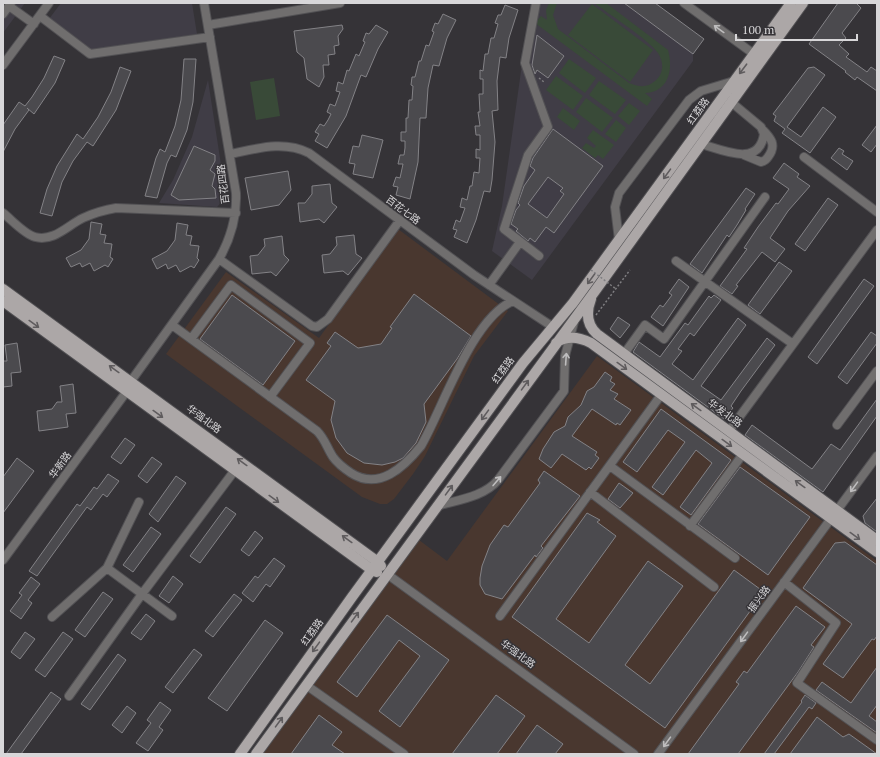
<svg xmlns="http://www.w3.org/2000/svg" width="880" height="757" font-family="'PT Serif','Noto Sans SC',serif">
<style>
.commercial{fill:#49372f}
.built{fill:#403d46}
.green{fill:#394a38}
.building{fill:#4b4a4e;stroke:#838286;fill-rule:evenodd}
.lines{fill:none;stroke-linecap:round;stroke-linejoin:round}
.minor-casing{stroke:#525154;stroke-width:10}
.major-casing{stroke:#525154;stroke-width:12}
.path{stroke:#7f7e81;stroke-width:1.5;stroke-dasharray:2 2;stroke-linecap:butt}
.minor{stroke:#706e6e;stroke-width:8}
.major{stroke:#aca7a7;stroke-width:10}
.path-bridge{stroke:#7f7e81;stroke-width:1.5;stroke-dasharray:2 2;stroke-linecap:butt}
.oneway{stroke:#bebdbe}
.oneway2{stroke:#5f5c5e}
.labels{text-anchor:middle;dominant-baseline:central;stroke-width:3;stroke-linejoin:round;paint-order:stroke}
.street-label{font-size:10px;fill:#d8d7d9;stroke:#353337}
</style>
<rect width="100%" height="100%" fill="#353337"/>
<path class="commercial" d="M398 229 508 311 474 356 425 456 413 474 394 499 387 504H380L362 497 166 354 226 272 319 338Z
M597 356 877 561V754H263L419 540 447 561Z"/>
<path class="built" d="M3 3H25L3 33Z
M61 3H192L197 34 90 50 49 19Z
M533 3H624L693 54V61L532 280 492 251 502 206 524 50Z
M208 80 226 197 217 207 159 203 173 180 192 137Z"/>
<path class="green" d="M549 3H557L553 15 558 29 629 83C639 87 647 88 655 81 664 74 664 62 658 53 649 40 609 14 594 3H606L668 50C672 64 671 83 657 90 654 92 648 93 645 93L652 99 647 106 535 23 541 16 547 20 546 10Z
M592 4 653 50 630 82 568 35Z
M569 59 596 78 585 93 559 73Z
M556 76 583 96 573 110 546 90Z
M274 78 280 116 256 120 250 82Z
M599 81 626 100 615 114 589 95Z
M586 98 613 118 602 132 576 112Z
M629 103 640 111 629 125 618 116Z
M563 108 580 121 574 130 557 117Z
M616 120 626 128 616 142 605 134Z
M593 130 614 145 603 159 598 155 595 158 582 148 586 143 594 148 596 146 587 138Z"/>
<path class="building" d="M624 3H655L704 39 693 54Z
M838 3H856L861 8 842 33 846 38 839 45 849 54 846 57 867 72 871 67 877 71V91L857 77 855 80 845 72 846 71 809 44Z
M505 5 518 10 509 38 506 58 500 57 497 81 498 110 492 111 495 142 492 180 490 192 484 191 476 220 467 243 454 237 457 230 453 229 456 220 460 222 465 208 460 207 462 198 467 200 470 186H472L474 172 479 173 480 158H476V149L480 150V135H476L475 126H480L478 112H480L479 94H483V79H480V70L483 71 485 54H488L491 38H494L498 24 495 23 498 15H501Z
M443 14 456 20 447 38 439 66 433 65 428 88 426 118H420L418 162 410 199 396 195 398 187 393 186 396 177 400 178 403 164H398L400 155H404L405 148V141H401V132H406V118H408L409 100H412L413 86 411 85 412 77H415L419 61H421L426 45 429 46 434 32 432 31 435 23 438 24Z
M342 25 343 29 338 36 339 45 334 46 335 54 328 55 329 65H323L324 77 319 87 307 79 304 58 297 52 294 31Z
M376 25 388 32 378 49 366 77 361 75 346 116 327 148 315 141 319 134 315 132 320 124 324 126 328 120 331 114 327 112 330 104 335 106 340 92 336 91 338 82 343 84 347 70 349 71 356 54 359 56 365 42 363 41 366 33 369 34Z
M537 35 564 56 548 78 537 70 535 74 532 65Z
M54 56 65 60 55 83 34 114 27 108 29 110 15 129 3 152V125L19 102 25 106 32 97 44 78Z
M184 59H196L193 102 187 130 176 157 171 155 167 163 157 198 145 196 156 158 160 149 165 152 175 126 181 100Z
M120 67 131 71 116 110 93 146 87 142 73 161 62 182 52 216 40 213 47 189 57 166 77 134 83 139 98 117 111 92Z
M814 67 825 75 787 127 801 137 823 107 836 117 810 153 782 133 785 129 774 121 776 116 773 114 808 68Z
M877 125V144L871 152 862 145Z
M553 129 603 166 554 233 546 227 535 242 530 238 528 241 516 231 518 229 511 224 516 210 520 205 518 203 524 186 535 170 530 166 533 158ZM548 177 563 188 560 191 564 194 547 218 528 204Z
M362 135 383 140 373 178 353 174 355 164 349 163 353 146 359 147Z
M194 146 215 155V161L210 170 215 174 212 186 215 189 216 198 179 200 171 195Z
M839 148 844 151 842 154 853 161 847 170 831 158Z
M784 163 799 174 797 177 810 186 788 211 770 238 785 249 775 262 762 252 736 285 738 286 732 294 720 286 747 249 744 248 758 227 776 203 778 204 789 189 773 178Z
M288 171 291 190 279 205 251 210 245 178Z
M330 184 332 203 337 207 324 223 319 219 300 222 298 203H305L312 194V186Z
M746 188 755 194 745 209 746 210 737 225 729 237 727 235 702 273 690 264Z
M828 198 838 205 805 251 795 244Z
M91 222 102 224 100 234 106 235 104 243 112 244 110 257 113 259 108 267 105 265 94 271 90 263 82 267 80 263 71 267 66 258 81 250 89 239Z
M177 223 188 225 186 235 192 236 190 245 199 246 197 258 199 260 194 268 191 266 180 272 176 265 168 269 166 264 157 269 152 259 167 251 175 240Z
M354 235 356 254 362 258 348 275 343 271 324 273 322 255 330 254 337 245 336 237Z
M282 236 284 255 289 260 276 276 271 272 252 274 250 256 258 255 265 246 264 239Z
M779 262 792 271 760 314 748 305Z
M679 279 689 287 663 326 651 317 660 305 663 307 672 295 669 293Z
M864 279 874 286 817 364 808 357Z
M414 294 471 336 457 359 424 404 426 422 416 443 403 458 395 462 382 465 364 463 347 453 336 438 331 420 335 401 306 380 331 346 327 343 335 332 358 348 381 344 392 328 390 327Z
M232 295 295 341 263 385 200 339Z
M714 295 721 300 694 336 690 333 678 349 682 351 672 364 693 380 738 318 746 325 701 386 721 400 767 338 775 345 741 391 731 406 733 408 724 419 633 352 639 342 660 357 685 323 688 325 709 296 711 298Z
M618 317 630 325 620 338 610 329Z
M871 332 877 336V343L847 384 838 377Z
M17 343 21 372 11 373 12 386 3 387V361H7L5 345Z
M605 372 612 377 610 381 615 384 610 390 618 394 614 399 631 410 620 425 617 423 616 425 592 409 572 436 597 452 595 455 599 458 591 469 589 467 586 470 562 454 551 468 539 459 543 449 554 432 565 426 568 417 581 405 587 391 594 387Z
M73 384 76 413 66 414 68 427 39 431 37 411 52 409 57 402H62L60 386Z
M877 399V416L823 492 745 435 752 425 812 469 831 444 840 450Z
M661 409 731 460 691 515 680 507 712 463 696 450 663 495 652 487 685 442 668 430 637 472 623 462Z
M125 438 135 445 121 464 111 457Z
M152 457 162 464 147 483 138 476Z
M17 458 34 471 3 513V477Z
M740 467 810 517 768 575 698 524Z
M544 471 580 496 541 546 543 548 536 557 535 555 502 599 485 594 480 585V578L482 566 490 545 504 525 508 527 540 483 538 480Z
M108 474 119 481 107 497 103 494 91 510 87 507 37 576 29 571 77 504 80 506 94 487 97 489Z
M176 476 186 483 158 522 149 514Z
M619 483 633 493 620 508 608 499Z
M877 498V532L865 523 863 516Z
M226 507 236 514 200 563 190 556Z
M587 513 600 520 597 522 616 536 556 619 589 643 648 561 683 586 625 665 650 684 734 570 764 592 665 728 512 617Z
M151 527 161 534 133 572 123 565Z
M255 531 263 538 249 556 241 550Z
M845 542 877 565V636L874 640 872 639 843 678 823 664 852 624 803 588 835 543Z
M274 558 285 566 270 587 266 584 253 602 242 593 255 576 258 578Z
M173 576 183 584 169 603 159 596Z
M31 577 40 584 28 600 32 603 21 619 10 611 22 595 19 593Z
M103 592 113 599 85 637 75 630Z
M234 594 242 600 213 637 205 631Z
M796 606 825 627 811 645 814 647 798 672 738 754H688L739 684 736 682 744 671 747 673Z
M146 614 155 621 141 640 131 633Z
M387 615 449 660 400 727 379 711 420 656 399 640 357 697 337 682Z
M265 620 283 633 227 711 208 698Z
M25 632 35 639 20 659 11 652Z
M63 632 73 639 45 677 35 670Z
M194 649 202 655 173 693 165 687Z
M118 654 126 660 90 710 81 704Z
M877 667V705L869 716 877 722V733L816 690 822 682 851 703Z
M51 692 61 699 21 754H6Z
M496 695 525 716 497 754H452Z
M805 695 816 703 812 709 809 707 774 754H764L802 702 801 701Z
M160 702 171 710 159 727 163 730 148 751 136 743 151 723 147 720Z
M127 706 136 713 122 733 112 725Z
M319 715 342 732 332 745 345 754H291Z
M817 717 843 737 849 734 877 754H790Z
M537 725 563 744 555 754H516Z"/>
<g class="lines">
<g class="minor-casing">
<path id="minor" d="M536 3 525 63 548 127 528 155 504 229 539 256
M684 3 758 57
M9 6 34 24
M3 14 11 3
M40 16 90 54 210 37
M208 25 340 3
M3 65 49 3
M701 144C723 150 759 168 764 134L761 127 731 102
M230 154C256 149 283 140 309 153L474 275 553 327
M744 155 761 162C765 161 766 160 768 157 777 145 771 138 762 129
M804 157 877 212
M3 213C12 220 24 234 35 237 54 242 68 225 83 218 94 213 104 210 116 208L236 213
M619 240 615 207 619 193 689 100 701 91 734 81
M219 259 312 326 317 327 328 319 400 220
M676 261 793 344
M489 285 520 242
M172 325 317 431C325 439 327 448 333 457 338 464 345 469 351 473 379 491 404 467 421 446 443 408 472 318 513 301
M191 339 231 285 310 343 270 397
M624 354 645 325 664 339 765 197
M837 425 877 371
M729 431 877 230
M610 466 735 558
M590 492 714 587
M437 506C457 500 484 497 498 480L564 391 565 356 574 322
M690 526 743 454
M3 560 127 391 131 381 219 259C231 238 237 217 236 193L204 3
M107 568 172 616
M387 574 634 754
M784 582 836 623 797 683 877 740
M500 616 661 395
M52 617 107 568 139 502
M306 685 404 754
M69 696 142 594 235 470
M658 754 877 456"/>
</g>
<g class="major-casing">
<path id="major" d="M3 289 378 562 381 566
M591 299C586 312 586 324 597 334L877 540
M3 301 372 570 377 572
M556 343C567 335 579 337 591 343L877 552
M240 754 352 597 523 363 573 303 791 3
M256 754 595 291 803 3"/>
</g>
<path class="path" d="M539 78 544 82
M596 315 630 270"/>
<use href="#minor" class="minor"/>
<use href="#major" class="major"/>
<path class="path-bridge" d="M591 270 616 289"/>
</g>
<defs><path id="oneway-shaft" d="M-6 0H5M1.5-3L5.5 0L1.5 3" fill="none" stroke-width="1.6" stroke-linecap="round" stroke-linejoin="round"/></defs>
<g class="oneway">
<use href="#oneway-shaft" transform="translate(719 29) rotate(-144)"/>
<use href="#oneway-shaft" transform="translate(566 359) rotate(-86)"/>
<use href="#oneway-shaft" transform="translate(497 481) rotate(-49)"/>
<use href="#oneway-shaft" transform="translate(854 487) rotate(126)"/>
<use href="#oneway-shaft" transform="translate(744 637) rotate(126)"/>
<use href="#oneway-shaft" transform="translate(667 742) rotate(126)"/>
</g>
<g class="oneway2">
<use href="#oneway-shaft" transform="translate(743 69) rotate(127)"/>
<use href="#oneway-shaft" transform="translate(667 174) rotate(126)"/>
<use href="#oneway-shaft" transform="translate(591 279) rotate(126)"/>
<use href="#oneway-shaft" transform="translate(34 324) rotate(36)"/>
<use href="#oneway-shaft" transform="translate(622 366) rotate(36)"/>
<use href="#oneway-shaft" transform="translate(114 369) rotate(-144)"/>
<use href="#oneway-shaft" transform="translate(525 385) rotate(-54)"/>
<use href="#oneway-shaft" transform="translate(696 407) rotate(-144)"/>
<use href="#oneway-shaft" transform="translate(158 414) rotate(36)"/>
<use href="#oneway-shaft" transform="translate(485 415) rotate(126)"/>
<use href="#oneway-shaft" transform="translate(727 443) rotate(36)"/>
<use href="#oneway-shaft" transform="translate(242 462) rotate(-144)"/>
<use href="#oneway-shaft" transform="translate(800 484) rotate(-144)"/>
<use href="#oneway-shaft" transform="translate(449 490) rotate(-54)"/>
<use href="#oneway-shaft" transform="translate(274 499) rotate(36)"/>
<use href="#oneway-shaft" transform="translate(855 536) rotate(36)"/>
<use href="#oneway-shaft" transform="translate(347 539) rotate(-144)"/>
<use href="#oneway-shaft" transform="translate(355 617) rotate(-54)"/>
<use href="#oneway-shaft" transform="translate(316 647) rotate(126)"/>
<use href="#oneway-shaft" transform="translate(279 722) rotate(-54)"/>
</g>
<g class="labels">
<g class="street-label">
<text transform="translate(698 111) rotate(-54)">红荔路</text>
<text transform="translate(223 184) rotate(-97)">百花四路</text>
<text transform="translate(403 210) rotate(37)">百花七路</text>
<text transform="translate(503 370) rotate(-54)">红荔路</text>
<text transform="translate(725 413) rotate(36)">华发北路</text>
<text transform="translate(204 419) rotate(36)">华强北路</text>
<text transform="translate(60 465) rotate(-54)">华新路</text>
<text transform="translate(759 599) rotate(-54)">振兴路</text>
<text transform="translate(312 632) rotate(-54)">红荔路</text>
<text transform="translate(518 654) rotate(36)">华强北路</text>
</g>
</g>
<rect width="880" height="757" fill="none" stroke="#d8d7d9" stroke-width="8"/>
<path d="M736 34v6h121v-6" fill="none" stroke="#d8d7d9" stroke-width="2"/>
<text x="742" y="34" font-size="12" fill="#d8d7d9" stroke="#353337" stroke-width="3" paint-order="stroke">100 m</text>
</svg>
